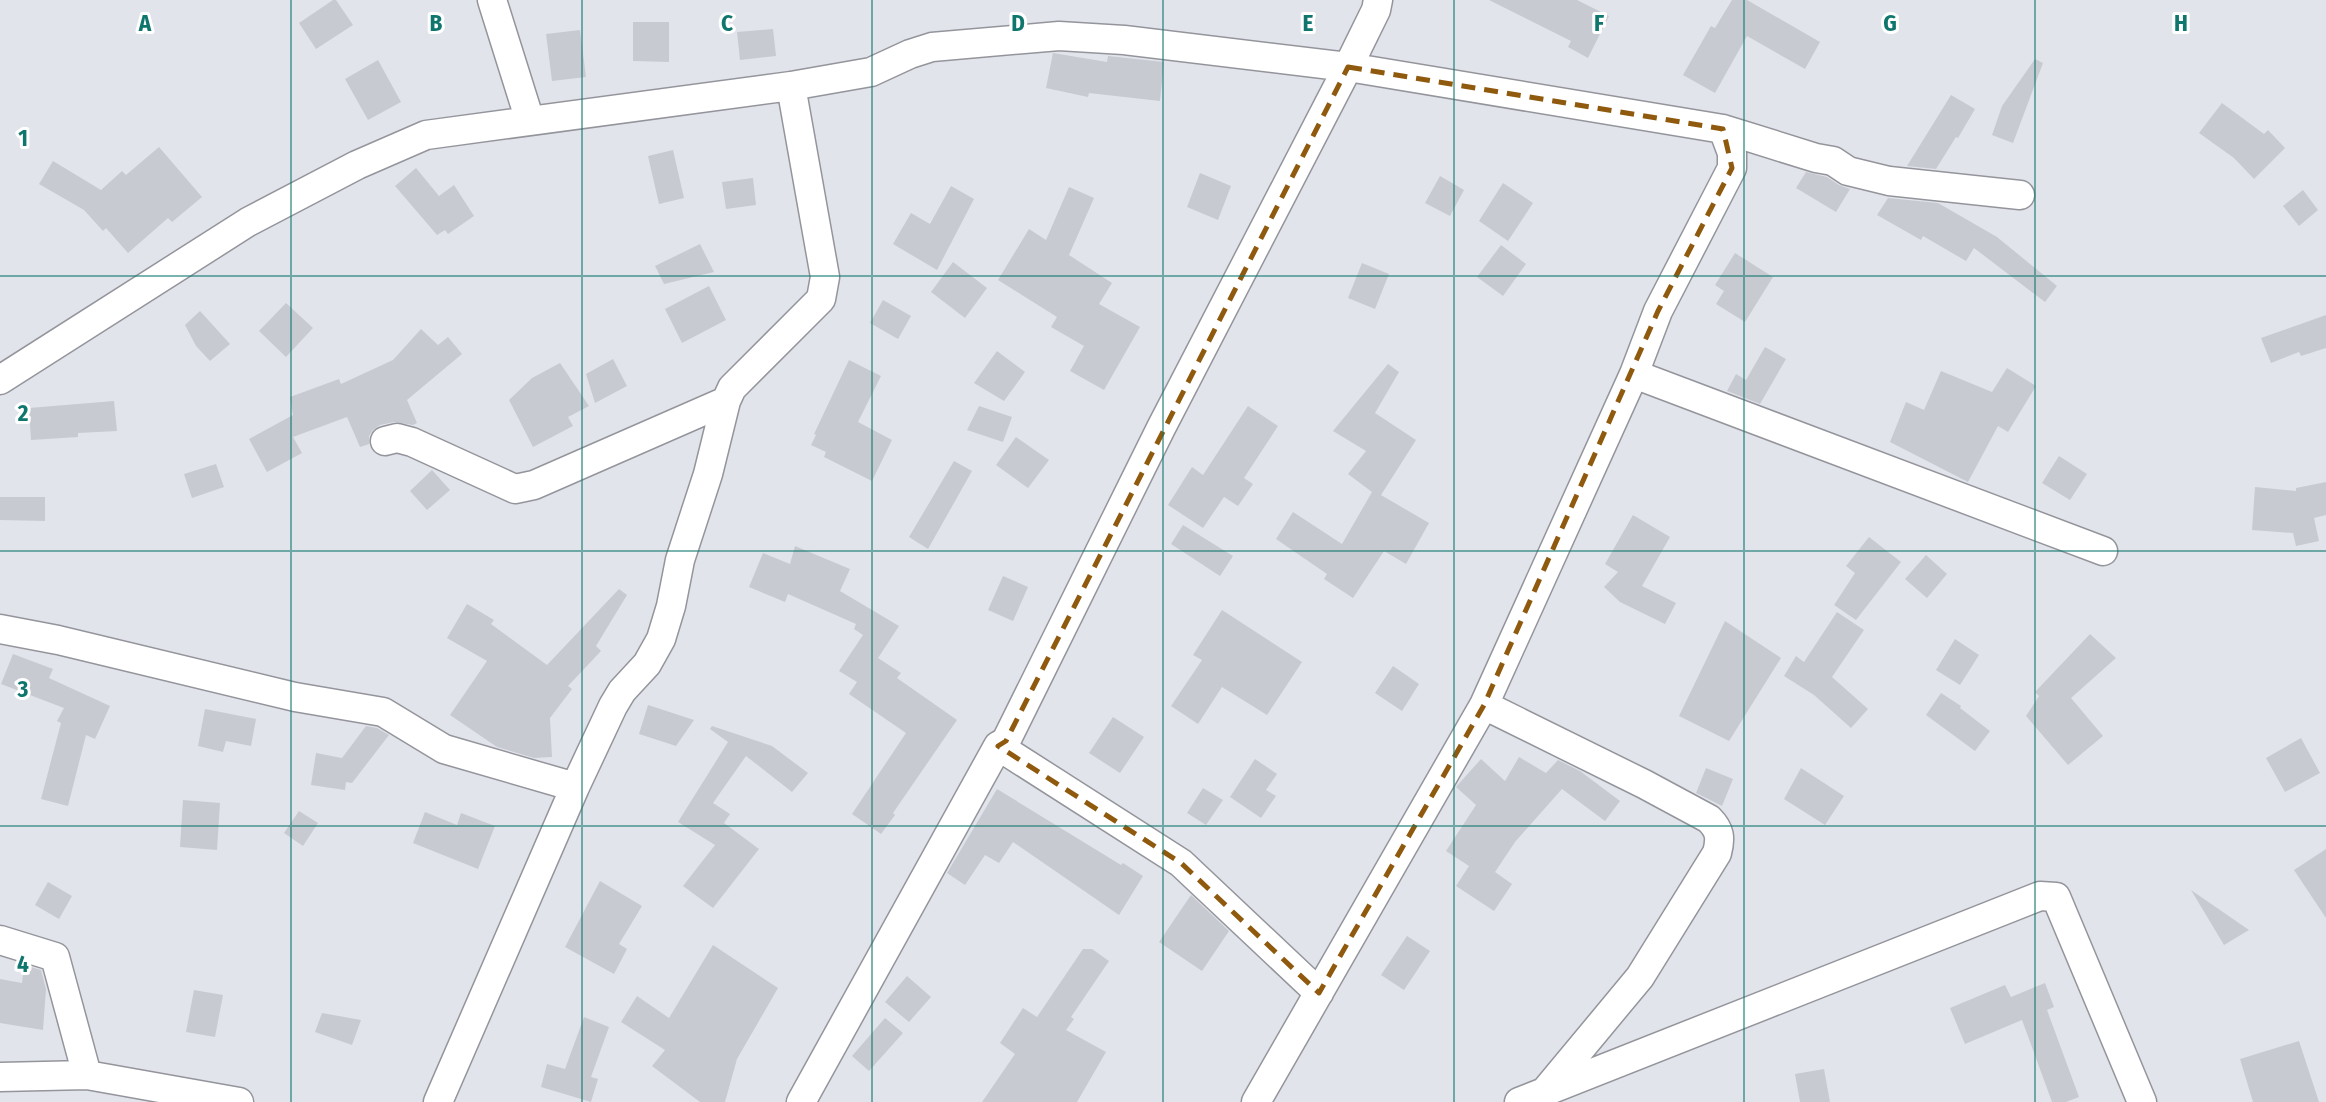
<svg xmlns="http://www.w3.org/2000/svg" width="2326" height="1102" font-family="'Fira Sans Condensed',sans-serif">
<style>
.building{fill:#c8cad1}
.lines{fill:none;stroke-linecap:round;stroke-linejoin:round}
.street-casing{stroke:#94959c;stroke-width:31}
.street{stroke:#fff;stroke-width:28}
.marked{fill:none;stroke:#905a0e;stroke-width:5;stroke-dasharray:14 9;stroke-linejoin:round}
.grid{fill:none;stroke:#0f766e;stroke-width:2;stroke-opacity:0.55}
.grid-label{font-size:23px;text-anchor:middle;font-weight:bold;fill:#0f766e;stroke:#fff;stroke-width:6;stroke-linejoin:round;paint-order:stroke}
</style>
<rect width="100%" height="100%" fill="#e2e4eb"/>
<path class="building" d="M333 0H336L353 25 316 49 299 23Z
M1489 0H1577L1609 16 1588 58 1568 47 1571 41Z
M1732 0H1747L1820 42 1805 69 1747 36 1715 93 1683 75 1711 26 1715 28Z
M633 22H669V62L633 61Z
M773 29 776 56 740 60 737 32Z
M580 30 586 77 552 81 546 34Z
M1053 53 1107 62 1108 56 1164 62 1160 101 1089 93 1088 97 1046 88Z
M2035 59 2043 63 2013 143 1992 135 2002 106Z
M378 60 401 102 368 120 345 79Z
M1951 95 1975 109 1958 138 1956 137 1936 169 1907 166Z
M2222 103 2264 134 2268 130 2285 148 2254 179 2234 158 2199 133Z
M159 147 202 197 172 222 168 218 128 253 106 228 103 231 84 210 39 184 53 161 101 190 122 171 126 175Z
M673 150 684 198 659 204 648 156Z
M416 168 439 196 454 185 474 216 448 234 445 230 437 235 395 186Z
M1806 172 1827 177 1839 185 1850 189 1836 212 1796 188Z
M1200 173 1231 186 1218 220 1187 207Z
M1440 176 1464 190 1450 216 1425 203Z
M753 178 756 205 726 209 722 182Z
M1503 183 1533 203 1508 241 1479 221Z
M951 186 974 199 937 270 893 244 911 213 930 224Z
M1069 187 1094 198 1069 255 1112 283 1099 304 1140 327 1104 390 1070 371 1084 346 1051 327 1057 317 998 280 1029 229 1046 240Z
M2303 190 2318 210 2299 226 2283 206Z
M1888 198 1938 203 1997 237 2057 286 2045 302 1974 248 1966 261 1923 236 1921 240 1877 215Z
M700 244 714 272 664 284 655 266Z
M1501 245 1526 264 1503 296 1477 277Z
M1735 253 1773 277 1745 322 1716 304 1724 291 1715 285Z
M953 262 987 288 965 318 931 292Z
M1362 263 1389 274 1375 309 1348 298Z
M709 286 726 320 682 343 665 309Z
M883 300 911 316 898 339 870 323Z
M286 303 313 328 286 357 259 331Z
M200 311 230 344 210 361 196 346 185 325Z
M2326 315V348L2301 356 2299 352 2271 363 2261 338Z
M421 329 438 345 448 337 462 354 407 400 417 423 413 425 394 422 380 425 373 430 369 436V444L360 447 347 417 293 437 302 453 267 472 249 439 293 415 290 397 339 379 341 384 393 360Z
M1765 347 1786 359 1760 404 1727 391 1736 374 1746 380Z
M997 351 1025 372 1004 401 974 383Z
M613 359 627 386 595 403 586 374Z
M849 360 881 376 858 422 892 440 872 481 824 457 826 452 811 445 816 435 814 434Z
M560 363 589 406 568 417 573 426 533 447 509 400 532 378Z
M1388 364 1399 372 1375 413 1416 440 1381 495 1429 523 1406 564 1384 551 1353 598 1324 579 1327 574 1276 539 1293 512 1342 544 1372 492 1348 474 1366 451 1333 431Z
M2007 368 2036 386 2008 432 1998 426 1968 482 1890 442 1906 402 1924 410 1941 371 1992 392Z
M114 401 117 431 78 433V437L31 440 29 408Z
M979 406 1012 417 1003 442 967 430Z
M1248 406 1278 426 1244 478 1253 484 1238 506 1224 497 1203 528 1168 505 1192 467 1203 475Z
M1016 437 1049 460 1028 488 996 465Z
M2059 456 2087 474 2070 500 2042 483Z
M954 461 972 471 928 549 909 537Z
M216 464 224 487 192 498 184 474Z
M432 470 450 490 427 510 410 491Z
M2326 482V515L2314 518 2319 541 2296 546 2293 533 2252 530 2255 487 2296 491V488Z
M0 497H45V521L0 520Z
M1633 515 1670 537 1642 586 1676 603 1665 624 1620 602 1604 587 1618 572 1605 564Z
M1183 525 1233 556 1220 576 1171 544Z
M1869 537 1901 562 1856 620 1834 605 1855 573 1846 566Z
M795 546 850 569 840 591 899 626 878 658 901 673 897 678 957 720 893 813 895 815 881 834 852 814 906 733 849 694 857 682 839 671 863 635 854 629 856 624 788 594 785 602 749 587 763 553 790 564Z
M1926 555 1947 574 1927 598 1905 579Z
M1003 576 1028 587 1013 621 988 610Z
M619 589 627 595 596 646 601 651 568 686 572 689 550 718 552 757 534 758 497 747 450 715 487 661 447 638 467 604 494 620 491 624 547 665Z
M1222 610 1302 662 1267 715 1222 687 1198 724 1171 706 1202 660 1193 655Z
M1837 612 1864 630 1832 677 1868 709 1851 728 1814 695 1784 676 1796 656 1804 662Z
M1725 621 1781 658 1729 741 1679 716Z
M2090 634 2116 658 2071 698 2103 736 2068 765 2026 716 2039 696 2035 692Z
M1955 639 1979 655 1960 685 1936 670Z
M13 654 53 669 49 678 110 706 95 739 86 735 68 806 41 799 61 723 57 721 64 708 1 684Z
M1393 666 1419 684 1402 711 1375 693Z
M1941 693 1961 706 1960 708 1990 731 1975 751 1926 715Z
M648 705 694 720 676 746 639 734Z
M205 709 256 719 251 746 226 741 223 752 198 746Z
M1113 717 1144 737 1120 773 1089 753Z
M366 726 377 728 389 735 352 783 346 782 345 790 311 785 316 753 342 758Z
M712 726 772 746 808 773 792 792 746 756 713 803 730 814 724 823 759 849 713 908 683 886 715 845 678 822 728 742 710 729Z
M2301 738 2320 773 2285 792 2266 758Z
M1519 757 1546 773 1558 760 1580 771 1620 801 1605 821 1562 789 1515 842 1495 872 1512 884 1494 911 1456 886 1469 866 1446 851 1476 805 1456 787 1481 759 1505 781Z
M1255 759 1277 774 1266 790 1276 796 1261 818 1230 797Z
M1706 768 1733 779 1722 806 1696 793Z
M1801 768 1844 796 1825 825 1784 799Z
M1203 788 1223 800 1206 825 1187 813Z
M997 789 1121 865 1123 863 1143 876 1119 915 1013 842 999 863 985 855 965 885 947 873Z
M183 800 220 803 217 850 180 847Z
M299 811 318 823 303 846 284 833Z
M425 812 457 825 461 813 495 826 478 869 413 843Z
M2326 849V918L2294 870Z
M600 881 642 906 619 944 627 949 614 974 565 947Z
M48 882 72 896 59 919 35 905Z
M2191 890 2249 930 2224 945Z
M1191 895 1229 931 1202 971 1159 942Z
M1407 936 1430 951 1404 990 1381 975Z
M713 945 778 988 737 1059 725 1102H700L652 1066 665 1050 621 1022 637 996 669 1018Z
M1083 949H1092L1109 961 1071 1017 1074 1019 1066 1030 1106 1052 1077 1102H982L1015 1054 1000 1043 1023 1008 1037 1017Z
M24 965 41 970 46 989 43 1030 0 1023V979L22 983Z
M907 976 931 997 909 1022 885 1002Z
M2045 983 2054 1007 2047 1010 2079 1097 2066 1102H2052L2022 1020 1965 1044 1950 1008 2005 985 2011 997Z
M194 990 223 995 215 1037 186 1032Z
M322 1013 361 1020 352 1045 315 1032Z
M584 1017 609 1027 591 1077 598 1079 591 1102 541 1087 547 1064 565 1069Z
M885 1018 903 1033 869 1071 852 1056Z
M2299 1041 2319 1102H2253L2240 1059Z
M1824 1069 1830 1102H1800L1795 1074Z"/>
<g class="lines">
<g class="street-casing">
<path id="street" d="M492 0 530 121
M1634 374 2103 551
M0 380 248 222 357 165 426 135 791 86 871 72 910 54 932 47 1059 36 1124 40 1348 67 1723 129 1816 158 1833 161 1848 171 1889 181 2020 195
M385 441 397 438 412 442 515 489 534 485 726 401
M0 629 58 640 295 697 383 712 444 749 575 787
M1484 705 1644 784 1709 819C1720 830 1721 838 1717 853L1640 977 1547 1089
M998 746 1181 863 1319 993
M0 940 55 957 87 1075
M0 1077 87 1075 239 1102
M438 1102 575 787 613 706 622 691 647 664 661 639 671 606 680 560 708 474 726 401 732 388 821 299 825 277 791 86
M801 1102 998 746 1006 741 1161 428 1348 67 1376 10 1378 0
M1256 1102 1484 705 1634 374 1658 311 1732 168V153L1723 129
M1519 1102 2040 896 2056 897 2142 1102"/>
</g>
<use href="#street" class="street"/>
</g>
<path class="marked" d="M1348 67 1723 129 1732 168 1658 311 1484 705 1319 993 1181 863 998 746 1006 741Z"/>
<path class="grid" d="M291 0V1102M582 0V1102M872 0V1102M1163 0V1102M1454 0V1102M1744 0V1102M2035 0V1102M0 276H2326M0 551H2326M0 826H2326"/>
<g class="grid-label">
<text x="145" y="31">A</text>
<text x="436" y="31">B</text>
<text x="727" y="31">C</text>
<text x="1018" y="31">D</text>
<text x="1308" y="31">E</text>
<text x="1599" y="31">F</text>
<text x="1890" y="31">G</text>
<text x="2181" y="31">H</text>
<text x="23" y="146">1</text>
<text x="23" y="421">2</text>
<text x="23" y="697">3</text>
<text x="23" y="972">4</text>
</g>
</svg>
